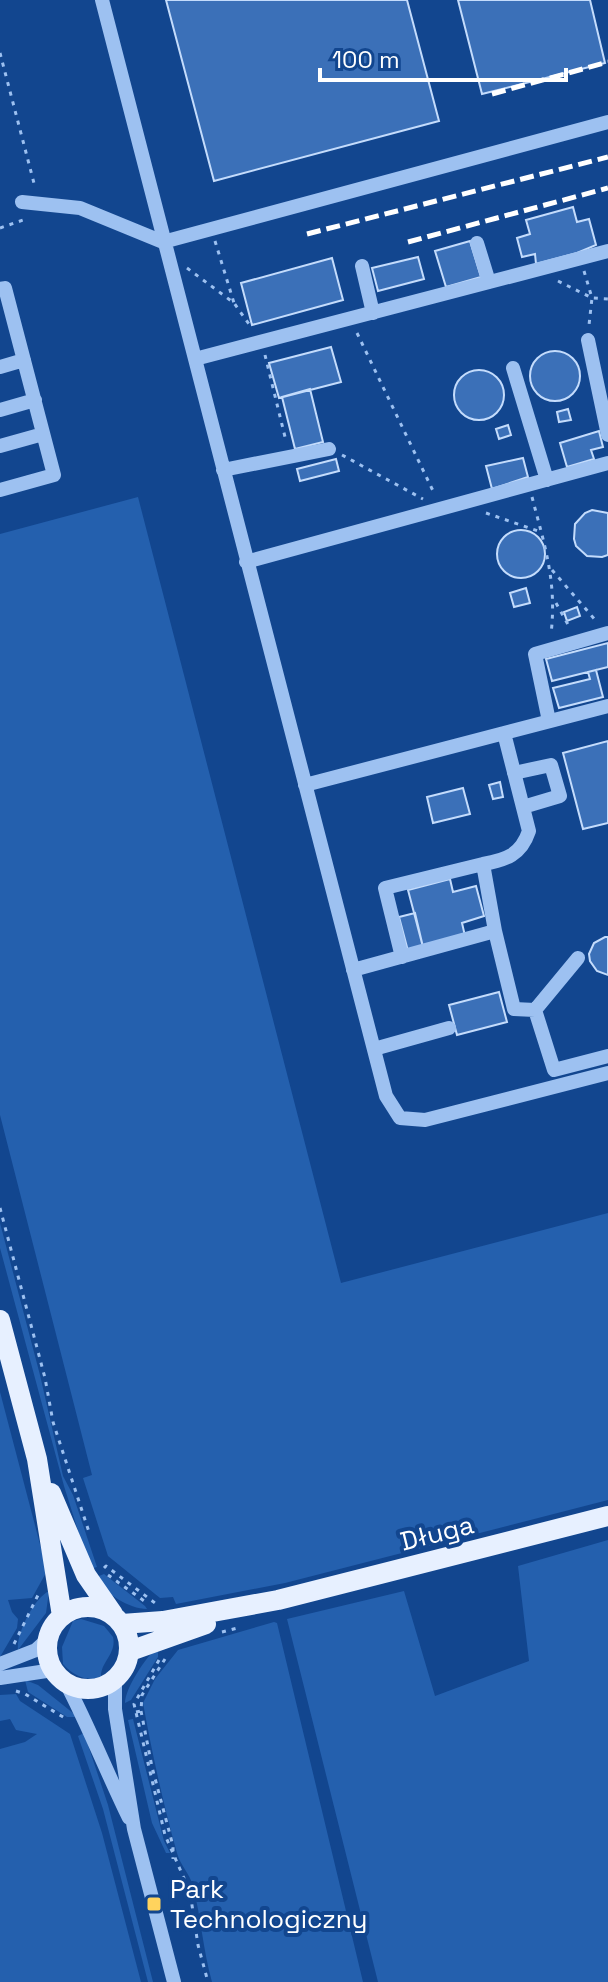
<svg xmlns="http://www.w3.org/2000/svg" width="608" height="1982" font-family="'Space Grotesk',sans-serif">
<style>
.green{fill:#2460ae}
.building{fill:#3b70b8;stroke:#c4dcfc;stroke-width:2}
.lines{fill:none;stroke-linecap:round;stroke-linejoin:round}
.path{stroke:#9dc1f1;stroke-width:3;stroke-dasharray:4 6;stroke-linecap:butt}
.minor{stroke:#9dc1f1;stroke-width:14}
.major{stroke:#e7f0ff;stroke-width:20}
.rail{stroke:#fff;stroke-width:5;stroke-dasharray:14 6;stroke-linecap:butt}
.poi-dot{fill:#ffd35d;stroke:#12468f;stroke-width:3}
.labels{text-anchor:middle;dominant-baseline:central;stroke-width:8;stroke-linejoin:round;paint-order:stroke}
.street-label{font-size:26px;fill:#fff;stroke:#12468f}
.poi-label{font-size:26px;fill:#fff;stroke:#12468f;text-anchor:start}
</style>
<rect width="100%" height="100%" fill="#12468f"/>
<path class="green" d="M138 497 341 1283 608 1213V1500L285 1583 176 1604 173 1597 160 1598 108 1556 83 1478 92 1475 0 1115V534Z
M0 1223 40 1375 63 1476 73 1495 97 1567 90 1569 64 1486 0 1248Z
M0 1392 47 1571 32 1598 8 1600 12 1612 18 1619 17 1628 0 1657Z
M608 1540V1982H378L287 1619 404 1591 435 1696 529 1661 518 1566Z
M104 1574 145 1606 147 1609C129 1609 105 1593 94 1578Z
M49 1591 46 1613 18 1650C16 1634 34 1598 49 1591Z
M81 1619 104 1626 113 1637C117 1654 100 1662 101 1678 85 1681 74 1676 63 1664L62 1647 73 1621Z
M274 1622 277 1623 363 1982H212C203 1950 201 1917 193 1886 190 1874 180 1865 177 1853 163 1803 152 1753 143 1703L155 1679 178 1650Z
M158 1647V1657L131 1700 125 1703C125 1689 146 1656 158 1647Z
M25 1680 38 1685 78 1717H67L28 1692Z
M16 1694 20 1701 70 1734 102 1833 141 1982H0V1749L25 1742 37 1734 16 1730 10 1719 0 1721V1695Z
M133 1719 164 1841 170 1853H166L152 1823 128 1720Z
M84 1733 108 1805 153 1982H148L103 1809 78 1736Z"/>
<path class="building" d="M166 0H407L439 121 214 181Z
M458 0H590L605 63 482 94Z
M573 207 577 222 589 219 596 245 577 253 536 264 535 254 522 257 517 238 530 234 526 220Z
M470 241 481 277 446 287 435 251Z
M418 257 424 279 378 291 372 268Z
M332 258 343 300 252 325 241 283Z
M331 347 341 382 279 398 269 363Z
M530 376a25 25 0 1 1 50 0a25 25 0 1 1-50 0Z
M454 395a25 25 0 1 1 50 0a25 25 0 1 1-50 0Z
M310 389 323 442 295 449 282 397Z
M568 409 571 420 559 422 557 412Z
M508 425 511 435 499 439 496 429Z
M599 431 603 447 591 450 594 459 567 467 560 443Z
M523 458 528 477 492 489 486 466Z
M336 459 339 471 300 481 297 469Z
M592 510 608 513V555L602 557 587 556 576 546 574 539 575 524 585 513Z
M497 554a24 24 0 1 1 48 0a24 24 0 1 1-48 0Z
M526 588 530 603 514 607 510 593Z
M577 607 580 616 567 621 564 612Z
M608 643V667L552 681 546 659Z
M596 670 603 697 559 708 553 688 590 679 588 672Z
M608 741V823L583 829 563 753Z
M500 782 503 797 493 799 489 785Z
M463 788 470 814 433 823 427 797Z
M450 879 453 892 476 886 484 916 462 923 465 936 423 947 408 890Z
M415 913 423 947 408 951 399 917Z
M605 937H608V975L597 971 590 961 589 954 594 943Z
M499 992 507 1022 457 1035 449 1005Z"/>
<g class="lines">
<path class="path" d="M0 53 35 187
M0 228 26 219
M215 241 234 303
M187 268 234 303 251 327
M584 271 592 298 608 299
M558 281 592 298 589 325
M357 333 435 495
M265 355 286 441
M342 455 423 499
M532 497C545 547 557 582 551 634
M486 513 541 532
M552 570 597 622
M556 603 570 628
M0 1208 45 1378 53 1422 89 1532
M104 1568 106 1566 155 1603
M108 1575 147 1603
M222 1632 241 1627
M14 1644 40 1591
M159 1660 134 1704 165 1835 190 1892 198 1945 208 1982
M16 1691 25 1694 68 1720
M141 1711 152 1767 173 1846V1859
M136 1712 141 1711 142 1695 165 1659"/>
<path class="minor" d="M102 0 386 1096 400 1118 425 1120 608 1073
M22 202 80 208 163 242 608 122
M477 243 489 282
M362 266 373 313
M0 289 5 288 54 475 0 490
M588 340 608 435
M195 359 608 251
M0 367 24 360
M513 368 547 480
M0 410 35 400
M0 446 43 434
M223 470 329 449
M246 562 608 463
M549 721 535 654 608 633
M514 773 551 765 560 796 523 807
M305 785 608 706
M483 864C506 860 521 855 529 831L504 733
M402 957 385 888 483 864 495 931
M353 970 495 931 514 1009 535 1010 554 1070 608 1056
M535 1010 578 958
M374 1049 449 1028
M0 1664 36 1650 48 1639
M0 1678 53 1670
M115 1680V1709L134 1829 174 1982
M66 1683C89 1727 107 1773 129 1818"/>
<path class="major" d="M0 1320 37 1459 62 1616
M51 1493 86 1575 113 1614
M47 1648a41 41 0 1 1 82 0a41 41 0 1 1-82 0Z
M122 1624 163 1621 278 1600 608 1516
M130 1651 206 1624"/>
<path class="rail" d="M492 94 608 62
M307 234 608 157
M408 242 608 188"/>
</g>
<rect class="poi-dot" x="146" y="1896" width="16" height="16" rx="4"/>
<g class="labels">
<g class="street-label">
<text transform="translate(437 1533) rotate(-14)">Długa</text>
</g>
<g class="poi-label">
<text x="170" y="1889">Park<tspan x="170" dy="30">Technologiczny</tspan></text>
</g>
</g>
<path d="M320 68v12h246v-12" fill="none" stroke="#ffffff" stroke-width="4"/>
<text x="332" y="68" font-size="24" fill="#ffffff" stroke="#12468f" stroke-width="6" paint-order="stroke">100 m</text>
</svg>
